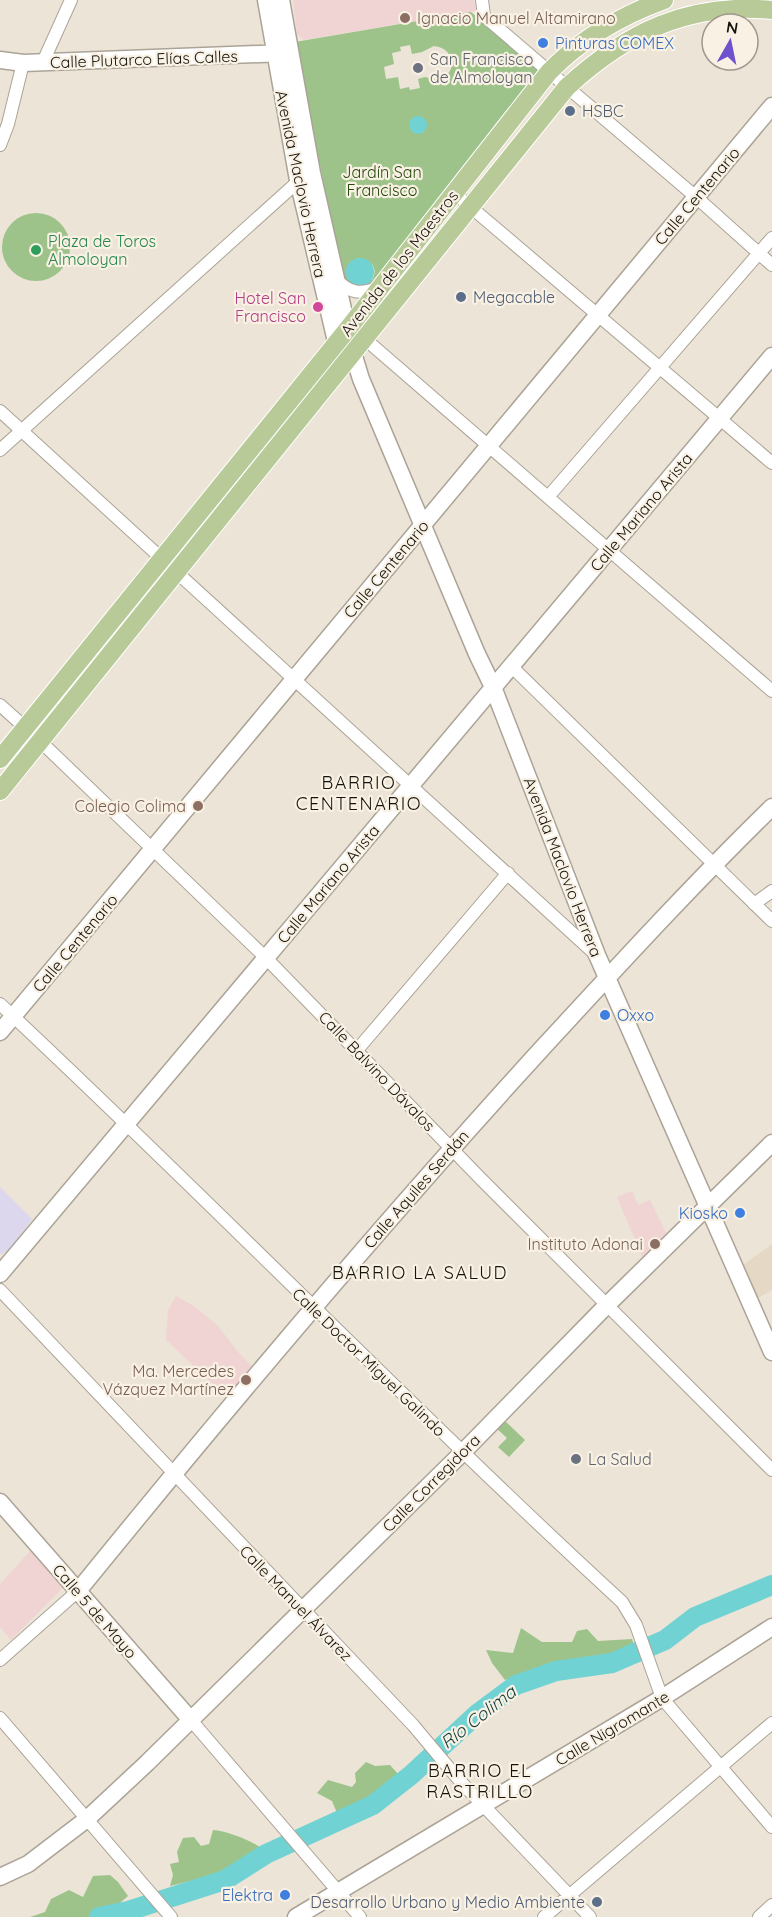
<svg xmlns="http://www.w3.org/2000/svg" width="772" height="1917" font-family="Quicksand,sans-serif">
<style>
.commercial{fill:#ddd7ed}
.built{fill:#e5d9c5}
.education{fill:#efd4d3}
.green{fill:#9dc38b;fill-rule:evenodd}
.water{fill:#71d2d4}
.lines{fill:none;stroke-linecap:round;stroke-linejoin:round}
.river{stroke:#71d2d4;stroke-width:20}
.street-casing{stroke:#aba396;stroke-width:14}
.secondary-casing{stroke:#aba396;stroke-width:19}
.primary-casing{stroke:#fff;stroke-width:20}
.street{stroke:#fff;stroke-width:12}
.secondary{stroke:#fff;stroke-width:16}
.primary{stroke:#b9ca99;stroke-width:18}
.education-dot{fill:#8d6e63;stroke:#f9f1e3;stroke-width:2}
.shop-dot{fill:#3f7fe0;stroke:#f9f1e3;stroke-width:2}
.worship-dot{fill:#6b7280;stroke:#f9f1e3;stroke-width:2}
.service-dot{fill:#5c6f8a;stroke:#f9f1e3;stroke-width:2}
.leisure-dot{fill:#2e9e5b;stroke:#f9f1e3;stroke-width:2}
.hotel-dot{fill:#d1479c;stroke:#f9f1e3;stroke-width:2}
.labels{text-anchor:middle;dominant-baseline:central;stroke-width:4.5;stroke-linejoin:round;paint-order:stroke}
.education-label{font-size:16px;fill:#785e54;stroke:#f9f1e3;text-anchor:end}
.shop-label{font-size:16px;fill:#366cbe;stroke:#f9f1e3;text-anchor:start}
.street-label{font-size:16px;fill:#15130e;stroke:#f9f1e3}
.worship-label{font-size:16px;fill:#5b616d;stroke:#f9f1e3;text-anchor:start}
.service-label{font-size:16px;fill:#4e5e75;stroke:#f9f1e3;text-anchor:start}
.park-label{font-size:16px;fill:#264a0d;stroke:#f9f1e3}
.leisure-label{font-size:16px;fill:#27864d;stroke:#f9f1e3;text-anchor:start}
.hotel-label{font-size:16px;fill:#b23c85;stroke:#f9f1e3;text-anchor:end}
.neighbourhood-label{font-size:18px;letter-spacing:1.5px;fill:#15130e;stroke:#f9f1e3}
.water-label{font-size:18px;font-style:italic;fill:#0d3c3d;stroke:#f9f1e3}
</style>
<rect width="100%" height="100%" fill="#ece4d6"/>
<path class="commercial" d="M0 1187 32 1219 10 1249 2 1254H0Z"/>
<path class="built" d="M772 1244V1290L757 1299 743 1265Z"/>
<path class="education" d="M293 0H474L476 11 304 40 297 34Z
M632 1191 638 1205 650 1200 668 1237 643 1259 617 1197Z
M176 1296 194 1306 217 1325 239 1353 255 1369 229 1399 166 1340 168 1310Z
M31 1550 64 1587 11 1640 0 1627V1584Z"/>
<path class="green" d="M471 12 539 70V73L370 288 344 284 295 42ZM410 45 412 54 422 52 434 46C455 48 459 73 438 80L425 77 418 79 420 88 410 90 409 87 400 89 398 77 386 79 384 67 394 64 392 53 401 51 400 47ZM415 117 423 118V133H414L410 124ZM358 258C371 260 379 267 372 280L346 270 350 262Z
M2 247a34 34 0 1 1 68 0a34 34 0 1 1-68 0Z
M504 1420 525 1440 509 1457 498 1447 507 1438 496 1428Z
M521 1628 542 1642H572L577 1631 587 1629 598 1641 632 1639 635 1648 610 1659 548 1668 505 1680 492 1663 486 1650 513 1653Z
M366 1762 375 1766 390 1765 398 1774 372 1801 337 1813 332 1801 317 1793 328 1780 352 1787 356 1782 355 1773Z
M213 1830C226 1831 252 1840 262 1849L219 1874 170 1886 173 1875 170 1864 179 1862 177 1852 183 1838 194 1837 201 1846 209 1844Z
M110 1875 118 1882 128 1896 113 1909 100 1917H30L45 1912 51 1899 69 1890 83 1897 93 1876Z"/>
<path class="water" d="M409 125a9 9 0 1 1 18 0a9 9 0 1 1-18 0Z
M346 272a14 14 0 1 1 28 0a14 14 0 1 1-28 0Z"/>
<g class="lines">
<path class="river" d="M99 1917 128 1911 225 1880 266 1854 373 1805 411 1775 477 1714 516 1685 556 1671 612 1663 665 1640 695 1617 772 1585"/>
<g class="street-casing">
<path id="street" d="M482 0 484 16 696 197 772 265
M43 62 71 0
M0 145 8 124 23 63
M453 192 772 463
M336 279C350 294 360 294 379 288
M350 326 772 691
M0 411 593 952
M0 450 302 178
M548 497 772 238
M511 666 772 921
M0 705 39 740 266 958 482 1180 772 1470
M754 904 772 891
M0 1004C210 1200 410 1407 622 1602L636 1625 662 1698 772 1827
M357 1050 508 873
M0 1290 413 1725 460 1781 590 1917
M0 1660 78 1591
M0 1718 171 1917
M190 1719 360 1917
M544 1917 772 1723
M759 1917 772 1905"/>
</g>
<g class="secondary-casing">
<path id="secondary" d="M266 0 298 180 339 354
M281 0 312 173 353 353 361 379 477 654 493 687 597 955 772 1352
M0 60 23 63 284 53
M0 1032 772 106
M0 1274 772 356
M0 1502 190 1719
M78 1591C230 1404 385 1220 547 1043 621 963 694 883 772 807
M0 1877 28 1864 87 1819 147 1763 462 1453 607 1305 772 1143
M296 1917 662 1698 772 1627"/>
</g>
<g class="primary-casing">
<path id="primary" d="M0 759 347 330 549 72C582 38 620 16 664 0
M0 791 567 87C627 32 689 2 772 10"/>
</g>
<use href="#street" class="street"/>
<use href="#secondary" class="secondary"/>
<use href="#primary" class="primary"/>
</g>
<g class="education-dot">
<circle cx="405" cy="18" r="6"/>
<circle cx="198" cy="806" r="6"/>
<circle cx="655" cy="1244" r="6"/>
<circle cx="246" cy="1380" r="6"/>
</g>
<g class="shop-dot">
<circle cx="543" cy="43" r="6"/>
<circle cx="605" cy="1015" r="6"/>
<circle cx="740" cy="1213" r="6"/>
<circle cx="285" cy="1895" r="6"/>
</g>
<g class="worship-dot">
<circle cx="418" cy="68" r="6"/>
<circle cx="576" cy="1459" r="6"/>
</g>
<g class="service-dot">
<circle cx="570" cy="111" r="6"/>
<circle cx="461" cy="297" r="6"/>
<circle cx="597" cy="1902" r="6"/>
</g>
<circle class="leisure-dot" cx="36" cy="250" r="6"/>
<circle class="hotel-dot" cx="318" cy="307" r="6"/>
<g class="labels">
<g class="education-label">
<text x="417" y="18" text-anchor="start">Ignacio Manuel Altamirano</text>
<text x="186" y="806">Colegio Colima</text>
<text x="643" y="1244">Instituto Adonai</text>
<text x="234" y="1371">Ma. Mercedes<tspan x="234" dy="18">Vázquez Martínez</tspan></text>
</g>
<g class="shop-label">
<text x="555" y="43">Pinturas COMEX</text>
<text x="617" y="1015">Oxxo</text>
<text x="728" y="1213" text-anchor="end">Kiosko</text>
<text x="273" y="1895" text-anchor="end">Elektra</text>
</g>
<g class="street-label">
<text transform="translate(144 59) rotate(-2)">Calle Plutarco Elías Calles</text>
<text transform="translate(301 184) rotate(78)">Avenida Maclovio Herrera</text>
<text transform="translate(697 196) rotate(-50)">Calle Centenario</text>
<text transform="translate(399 263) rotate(-52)">Avenida de los Maestros</text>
<text transform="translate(641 512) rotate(-50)">Calle Mariano Arista</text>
<text transform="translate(386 569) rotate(-50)">Calle Centenario</text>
<text transform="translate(563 867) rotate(69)">Avenida Maclovio Herrera</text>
<text transform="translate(328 884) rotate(-50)">Calle Mariano Arista</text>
<text transform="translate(75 943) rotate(-50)">Calle Centenario</text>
<text transform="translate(377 1071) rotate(46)">Calle Balvino Dávalos</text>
<text transform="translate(416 1189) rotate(-49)">Calle Aquiles Serdán</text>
<text transform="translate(369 1362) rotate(44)">Calle Doctor Miguel Galindo</text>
<text transform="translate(431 1483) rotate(-45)">Calle Corregidora</text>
<text transform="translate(296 1603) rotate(46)">Calle Manuel Álvarez</text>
<text transform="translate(95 1611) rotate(49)">Calle 5 de Mayo</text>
<text transform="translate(612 1728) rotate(-31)">Calle Nigromante</text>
</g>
<g class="worship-label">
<text x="430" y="59">San Francisco<tspan x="430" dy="18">de Almoloyan</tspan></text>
<text x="588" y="1459">La Salud</text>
</g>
<g class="service-label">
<text x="582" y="111">HSBC</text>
<text x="473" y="297">Megacable</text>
<text x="585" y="1902" text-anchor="end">Desarrollo Urbano y Medio Ambiente</text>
</g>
<g class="park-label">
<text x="382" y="172">Jardín San<tspan x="382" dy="18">Francisco</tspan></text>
</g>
<g class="leisure-label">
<text x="48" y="241">Plaza de Toros<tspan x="48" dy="18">Almoloyan</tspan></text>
</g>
<g class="hotel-label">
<text x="306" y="298">Hotel San<tspan x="306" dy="18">Francisco</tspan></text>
</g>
<g class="neighbourhood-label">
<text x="359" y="782">BARRIO<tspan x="359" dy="21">CENTENARIO</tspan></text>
<text x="420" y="1272">BARRIO LA SALUD</text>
<text x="480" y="1770">BARRIO EL<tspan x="480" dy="21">RASTRILLO</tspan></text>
</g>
<g class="water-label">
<text transform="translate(478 1717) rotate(-38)">Río Colima</text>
</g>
</g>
<g transform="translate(730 42) rotate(9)"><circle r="28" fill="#f9f1e3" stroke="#9e988e" stroke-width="1.5"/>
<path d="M0-4.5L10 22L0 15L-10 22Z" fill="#6e52cb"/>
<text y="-9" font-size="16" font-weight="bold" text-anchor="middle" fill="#15130e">N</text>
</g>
</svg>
